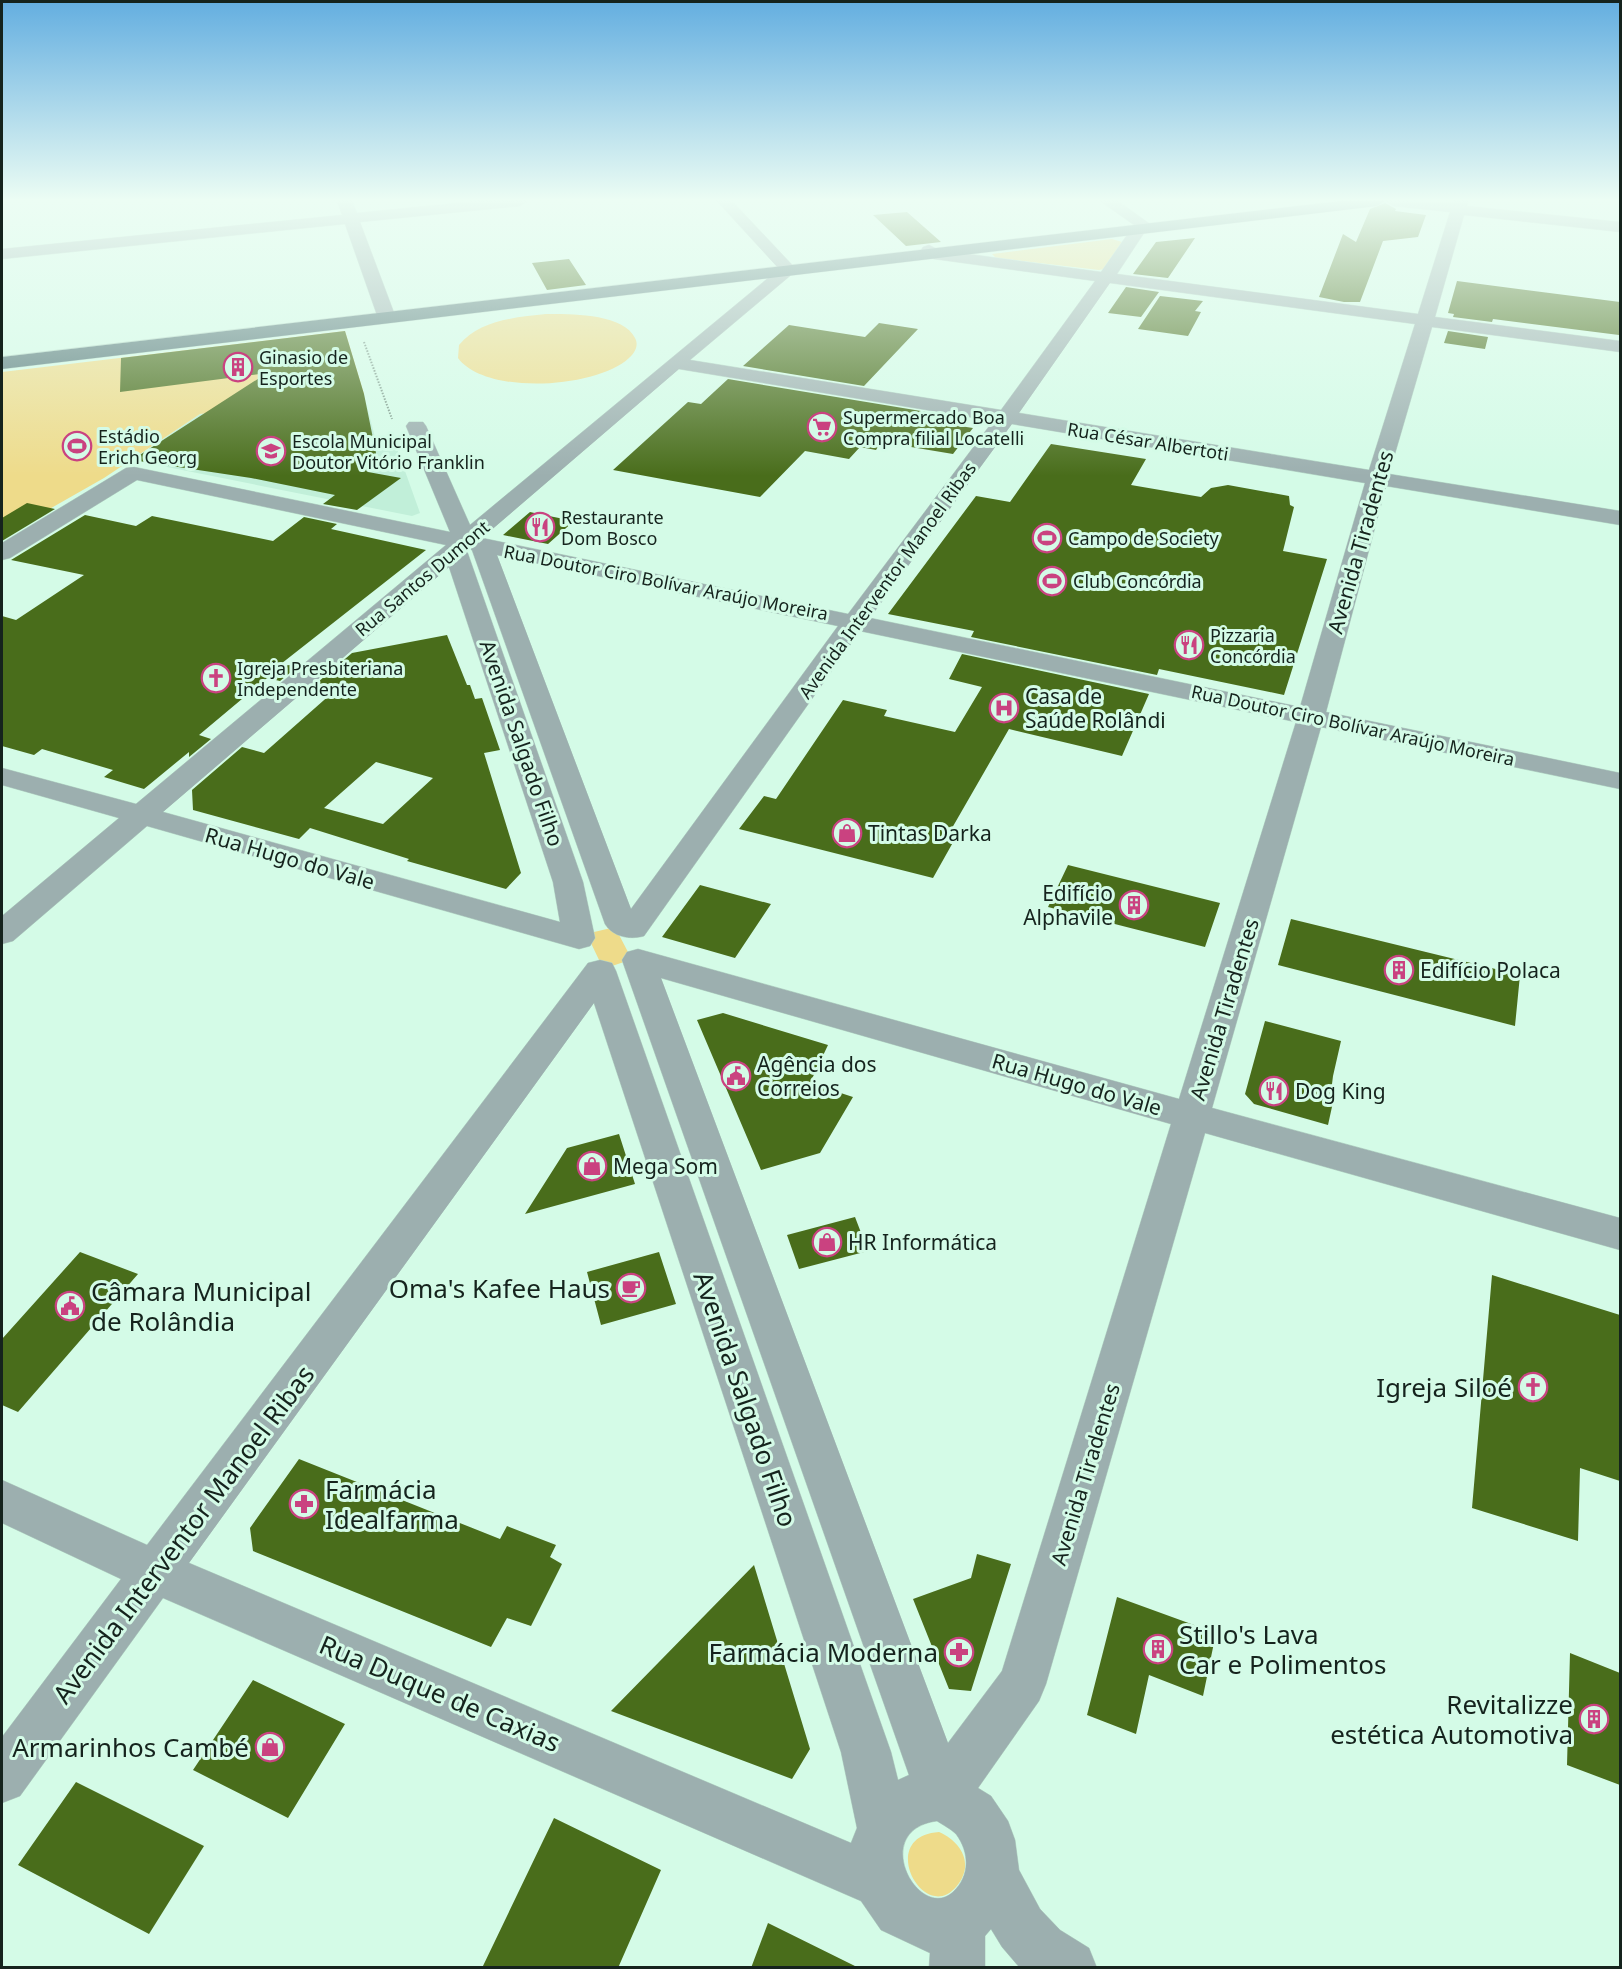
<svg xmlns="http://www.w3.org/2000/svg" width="1622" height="1969" font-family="'Noto Sans',sans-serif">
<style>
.built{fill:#c1efd9}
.green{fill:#eedb8a}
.building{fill:#496d1b;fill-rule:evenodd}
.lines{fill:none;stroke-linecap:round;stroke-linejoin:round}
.minor-casing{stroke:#b5d8c7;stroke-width:1}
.major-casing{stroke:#b5d8c7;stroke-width:1}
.path{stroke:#7f9b8d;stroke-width:2;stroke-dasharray:1.5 1.5;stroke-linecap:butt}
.minor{fill:#9cafaf;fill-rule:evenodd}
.major{fill:#56797a;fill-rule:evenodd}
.labels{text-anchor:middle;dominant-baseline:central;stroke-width:6;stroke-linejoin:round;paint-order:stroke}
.far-poi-label{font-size:18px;fill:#15231d;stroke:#d4fbe7;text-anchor:start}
.far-street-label{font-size:18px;fill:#15231d;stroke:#d4fbe7}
.street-label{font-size:21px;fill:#15231d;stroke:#d4fbe7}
.poi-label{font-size:21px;fill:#15231d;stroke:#d4fbe7;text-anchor:start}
.near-poi-label{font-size:26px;fill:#15231d;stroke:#d4fbe7;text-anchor:end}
.near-street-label{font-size:26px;fill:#15231d;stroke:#d4fbe7}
</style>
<rect width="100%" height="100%" fill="#d4fbe7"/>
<path class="built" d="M364 395 376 441 395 443 420 513 412 516 132 460 200 414Z"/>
<path class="green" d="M1112 239 1122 242 1104 269 1099 270 996 258 992 254Z
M546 314C569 314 623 313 635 338 639 345 635 353 629 358 597 388 486 396 458 358L459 345C479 320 517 317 546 314Z
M345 331 364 394 200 414 104 478 2 536V372Z
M611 928 617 931 628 952 624 962 612 966 600 962 589 939 594 932Z
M939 1832C962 1842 975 1865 956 1887 923 1925 876 1836 939 1832Z"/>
<path class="building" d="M1385 203 1396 209 1395 211 1426 215 1418 237 1383 241 1360 302H1344L1319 297 1343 234 1356 242 1370 209Z
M907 212 941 242 906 246 873 215Z
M1195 238 1168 278 1133 274 1156 242Z
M569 259 586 285 547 290 532 263Z
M1457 281 1620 302 1619 335 1493 319 1492 322 1453 317 1454 314 1448 313Z
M1126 287 1159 292 1141 317 1108 313Z
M1160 296 1203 301 1195 311 1201 312 1188 336 1138 329Z
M879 323 918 329 864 386 743 366 789 325 865 337Z
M345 331 364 394 376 453 368 472 401 478 357 510 323 504 335 495 251 478 132 460 267 373 120 392 121 358Z
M1448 331 1488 337 1485 349 1444 343Z
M728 379 927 412 921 420 973 428 953 454 881 442 876 450 860 447 849 459 805 451 760 497 613 470 688 402 701 404Z
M1051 444 1146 459 1131 485 1201 497 1211 488 1228 485 1289 496 1290 505 1294 507 1283 551 1327 559 1284 695 1159 669 1157 675 971 637 974 631 888 614 976 496 1010 502Z
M27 503 55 509 2 541V518Z
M530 512 539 514 574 521 548 544 503 535Z
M85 515 136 526 152 516 273 541 304 517 337 524 331 529 426 550 277 667 302 663 280 681 267 678 199 735 211 739 189 757V752L144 789 104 777 113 770 42 749 34 755 2 746V616L16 620 84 575 11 560Z
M447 635 467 685H470L475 699 482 698 500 750 484 753 521 873 506 889 407 861 409 859 310 828 299 839 193 810 192 790 242 747 264 753 332 693 311 688 352 653ZM376 762 433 778 383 824 324 808Z
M962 654 1149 694 1122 756 1009 729 948 835 956 837 933 878 739 829 764 796 776 799 843 700 887 710 884 716 955 732 982 687 949 679Z
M1068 865 1220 903 1205 947 1048 907Z
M700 885 771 904 735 958 662 937Z
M1291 919 1520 975 1515 1026 1278 965Z
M723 1013 828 1045 810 1083 853 1097 820 1153 761 1170 697 1020Z
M1265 1021 1341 1041 1333 1076 1331 1092 1335 1093 1328 1125 1254 1104 1245 1094Z
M619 1134 635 1184 525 1214 567 1148Z
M855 1217 868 1251 799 1269 787 1235Z
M80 1252 138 1274 18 1412 2 1405V1339Z
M659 1252 676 1304 601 1325 587 1272Z
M1492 1275 1620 1315V1481L1580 1468 1578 1541 1472 1508Z
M299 1459 500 1539 507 1526 556 1545 550 1557 562 1564 531 1626 507 1618 491 1647 253 1551 250 1528Z
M977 1554 1011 1564 971 1691 949 1689 913 1599 971 1578Z
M754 1565 810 1749 792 1779 611 1711Z
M1117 1597 1216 1633 1203 1696 1149 1675 1136 1734 1087 1715Z
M1570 1653 1620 1673V1785L1567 1765Z
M253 1680 345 1724 288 1818 193 1770Z
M76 1782 204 1846 149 1934 18 1865Z
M554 1818 661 1870 618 1968H482Z
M768 1923 859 1968H751Z"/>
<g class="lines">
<g class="minor-casing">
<path id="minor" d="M337 201H352L357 213 477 201H528L520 206 360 222 396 318 393 322H381L378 318 345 224 2 259V249L342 215Z
M717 201H732L797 270 690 360 1001 410 1095 281 934 259 928 257 921 250 923 247 929 245 939 250 1101 272 1134 225 1100 201H1118L1150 224 1117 274 1418 314 1450 212 1393 206 1386 201 1453 203 1454 201H1468L1467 206 1620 222V232L1464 215 1435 317 1620 341V352L1432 327 1389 474 1620 511V525L1386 486 1326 712 1620 773V789L1321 727 1212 1108 1620 1218V1250L1205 1133 1046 1684 1039 1701 978 1788 991 1796 1008 1821 1015 1840 1019 1870 1040 1909 1060 1930 1089 1948 1097 1968H1020L1002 1947 991 1929 985 1936V1968H929L930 1953 881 1930 861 1901 163 1598 20 1796 2 1803V1737L121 1579 2 1523V1480L147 1545 588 963 600 960 612 963 616 971 891 1752 898 1780 909 1775 622 960 627 952 638 949 1179 1099 1296 722 860 631 644 936C630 940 613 937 605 924L472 550 469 549 467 551 583 882 595 938 590 946 579 949 147 826 13 941 2 944V916L119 818 2 785V768L136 804 446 545 137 480 10 558 2 560V543L126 468 134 467 450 532 406 426 409 422H423L426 426 470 525 779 269ZM1110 283 1415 324 1369 470 1019 413ZM679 369 993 421 848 614 482 538ZM1012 424 1365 483 1300 707 870 618ZM497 555 838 626 631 909ZM449 567 553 882 560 922 163 812ZM661 978 1171 1124 1002 1671 948 1743ZM594 1003 841 1752 857 1828 851 1843 189 1563ZM937 1821C943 1825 951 1829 956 1834 970 1853 970 1876 953 1892 919 1923 868 1830 937 1821Z"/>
</g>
<g class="major-casing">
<path id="major" d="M1340 201H1385L1377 206 2 369V357Z"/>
</g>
<path class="path" d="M364 342 392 419"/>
<use href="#minor" class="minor"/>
<use href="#major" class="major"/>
</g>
<linearGradient id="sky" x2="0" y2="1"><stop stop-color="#63aee0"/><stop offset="0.42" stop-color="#ecfdf4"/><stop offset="1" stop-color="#ecfdf4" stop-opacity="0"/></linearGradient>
<rect width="1622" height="476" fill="url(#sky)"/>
<defs>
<g id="building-ring" transform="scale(1.5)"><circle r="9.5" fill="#d4fbe7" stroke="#ca4280" stroke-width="1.5"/><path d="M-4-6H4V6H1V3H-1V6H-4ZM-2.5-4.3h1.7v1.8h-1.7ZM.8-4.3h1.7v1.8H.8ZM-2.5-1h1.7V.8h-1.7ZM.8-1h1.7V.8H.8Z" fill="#ca4280"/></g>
<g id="supermarket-ring" transform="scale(1.5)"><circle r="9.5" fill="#d4fbe7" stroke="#ca4280" stroke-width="1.5"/><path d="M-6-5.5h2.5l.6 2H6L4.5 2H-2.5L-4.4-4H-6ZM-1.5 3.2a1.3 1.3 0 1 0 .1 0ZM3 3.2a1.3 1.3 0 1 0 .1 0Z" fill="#ca4280"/></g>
<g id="stadium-ring" transform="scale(1.5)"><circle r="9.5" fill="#d4fbe7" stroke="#ca4280" stroke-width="1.5"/><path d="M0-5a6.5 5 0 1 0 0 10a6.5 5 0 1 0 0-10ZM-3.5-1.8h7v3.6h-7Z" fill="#ca4280"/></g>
<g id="school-ring" transform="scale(1.5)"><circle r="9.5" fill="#d4fbe7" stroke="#ca4280" stroke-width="1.5"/><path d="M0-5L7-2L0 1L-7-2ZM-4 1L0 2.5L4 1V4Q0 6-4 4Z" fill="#ca4280"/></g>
<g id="restaurant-ring" transform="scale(1.5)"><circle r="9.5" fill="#d4fbe7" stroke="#ca4280" stroke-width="1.5"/><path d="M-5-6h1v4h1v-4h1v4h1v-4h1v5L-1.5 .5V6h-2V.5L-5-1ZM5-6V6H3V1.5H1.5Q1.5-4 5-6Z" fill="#ca4280"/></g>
<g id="church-ring" transform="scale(1.5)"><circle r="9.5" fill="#d4fbe7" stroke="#ca4280" stroke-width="1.5"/><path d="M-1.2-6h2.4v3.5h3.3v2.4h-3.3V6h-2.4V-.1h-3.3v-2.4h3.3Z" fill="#ca4280"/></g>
<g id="hospital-ring" transform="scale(1.5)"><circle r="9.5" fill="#d4fbe7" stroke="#ca4280" stroke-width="1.5"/><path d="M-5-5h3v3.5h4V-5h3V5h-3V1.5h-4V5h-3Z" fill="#ca4280"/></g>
<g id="shop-ring" transform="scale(1.5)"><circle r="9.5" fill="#d4fbe7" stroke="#ca4280" stroke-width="1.5"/><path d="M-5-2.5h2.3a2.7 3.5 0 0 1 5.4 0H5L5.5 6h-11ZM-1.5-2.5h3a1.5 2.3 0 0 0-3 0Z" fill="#ca4280"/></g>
<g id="civic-ring" transform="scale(1.5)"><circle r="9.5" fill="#d4fbe7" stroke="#ca4280" stroke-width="1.5"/><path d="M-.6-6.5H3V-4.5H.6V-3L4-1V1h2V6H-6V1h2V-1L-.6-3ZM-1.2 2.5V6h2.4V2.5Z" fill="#ca4280"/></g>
<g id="cafe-ring" transform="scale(1.5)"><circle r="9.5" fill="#d4fbe7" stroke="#ca4280" stroke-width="1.5"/><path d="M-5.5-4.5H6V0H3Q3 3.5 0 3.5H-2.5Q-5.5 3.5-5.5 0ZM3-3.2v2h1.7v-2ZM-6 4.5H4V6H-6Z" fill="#ca4280"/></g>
<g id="pharmacy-ring" transform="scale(1.5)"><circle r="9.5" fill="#d4fbe7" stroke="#ca4280" stroke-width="1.5"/><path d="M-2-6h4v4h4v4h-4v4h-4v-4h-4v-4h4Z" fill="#ca4280"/></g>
</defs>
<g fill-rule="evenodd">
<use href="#building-ring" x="238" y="367"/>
<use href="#supermarket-ring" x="822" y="427"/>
<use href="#stadium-ring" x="77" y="446"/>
<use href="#school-ring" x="271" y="451"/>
<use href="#restaurant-ring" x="540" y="527"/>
<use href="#stadium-ring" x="1047" y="538"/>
<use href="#stadium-ring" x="1052" y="581"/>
<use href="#restaurant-ring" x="1189" y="645"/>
<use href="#church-ring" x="216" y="678"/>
<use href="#hospital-ring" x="1004" y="708"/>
<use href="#shop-ring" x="847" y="833"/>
<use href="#building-ring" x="1134" y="905"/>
<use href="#building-ring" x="1399" y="970"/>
<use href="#civic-ring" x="736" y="1076"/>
<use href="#restaurant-ring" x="1274" y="1091"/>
<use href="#shop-ring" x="592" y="1166"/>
<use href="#shop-ring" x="827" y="1242"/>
<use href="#cafe-ring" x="631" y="1288"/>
<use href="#civic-ring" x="70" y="1306"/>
<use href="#church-ring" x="1533" y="1387"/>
<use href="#pharmacy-ring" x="304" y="1504"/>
<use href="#building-ring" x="1158" y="1649"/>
<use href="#pharmacy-ring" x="959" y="1652"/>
<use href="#building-ring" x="1594" y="1719"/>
<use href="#shop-ring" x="270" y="1747"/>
</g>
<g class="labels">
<g class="far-poi-label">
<text x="259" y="357">Ginasio de<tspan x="259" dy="21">Esportes</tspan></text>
<text x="843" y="417">Supermercado Boa<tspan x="843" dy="21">Compra filial Locatelli</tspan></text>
<text x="98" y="436">Estádio<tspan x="98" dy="21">Erich Georg</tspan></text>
<text x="292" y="441">Escola Municipal<tspan x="292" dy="21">Doutor Vitório Franklin</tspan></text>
<text x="561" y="517">Restaurante<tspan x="561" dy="21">Dom Bosco</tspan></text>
<text x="1068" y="538">Campo de Society</text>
<text x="1073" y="581">Club Concórdia</text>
<text x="1210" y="635">Pizzaria<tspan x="1210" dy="21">Concórdia</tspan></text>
<text x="237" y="668">Igreja Presbiteriana<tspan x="237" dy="21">Independente</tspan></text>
</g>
<g class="far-street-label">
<text transform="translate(1148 441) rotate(9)">Rua César Albertoti</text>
<text transform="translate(422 578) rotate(-40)">Rua Santos Dumont</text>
<text transform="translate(887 580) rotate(-54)">Avenida Interventor Manoel Ribas</text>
<text transform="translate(666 582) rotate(11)">Rua Doutor Ciro Bolívar Araújo Moreira</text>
<text transform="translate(1353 725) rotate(12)">Rua Doutor Ciro Bolívar Araújo Moreira</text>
</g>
<g class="street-label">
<text transform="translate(1360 542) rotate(-74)">Avenida Tiradentes</text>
<text transform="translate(522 743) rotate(71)">Avenida Salgado Filho</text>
<text transform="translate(290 858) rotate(16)">Rua Hugo do Vale</text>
<text transform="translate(1224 1009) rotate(-73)">Avenida Tiradentes</text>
<text transform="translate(1077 1084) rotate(16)">Rua Hugo do Vale</text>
<text transform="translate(1085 1474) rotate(-73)">Avenida Tiradentes</text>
</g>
<g class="poi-label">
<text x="1025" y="696">Casa de<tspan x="1025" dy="24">Saúde Rolândi</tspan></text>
<text x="868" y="833">Tintas Darka</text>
<text x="1113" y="893" text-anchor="end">Edifício<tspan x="1113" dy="24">Alphavile</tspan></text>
<text x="1420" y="970">Edifício Polaca</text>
<text x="757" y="1064">Agência dos<tspan x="757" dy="24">Correios</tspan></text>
<text x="1295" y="1091">Dog King</text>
<text x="613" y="1166">Mega Som</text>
<text x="848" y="1242">HR Informática</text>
</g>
<g class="near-poi-label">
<text x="610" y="1288">Oma's Kafee Haus</text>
<text x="91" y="1291" text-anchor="start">Câmara Municipal<tspan x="91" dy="30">de Rolândia</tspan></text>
<text x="1512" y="1387">Igreja Siloé</text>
<text x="325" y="1489" text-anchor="start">Farmácia<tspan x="325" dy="30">Idealfarma</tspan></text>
<text x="1179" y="1634" text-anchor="start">Stillo's Lava<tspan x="1179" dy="30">Car e Polimentos</tspan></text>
<text x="938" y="1652">Farmácia Moderna</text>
<text x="1573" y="1704">Revitalizze<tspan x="1573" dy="30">estética Automotiva</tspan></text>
<text x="249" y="1747">Armarinhos Cambé</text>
</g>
<g class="near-street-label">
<text transform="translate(746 1399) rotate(71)">Avenida Salgado Filho</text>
<text transform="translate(183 1534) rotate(-53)">Avenida Interventor Manoel Ribas</text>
<text transform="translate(440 1693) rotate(23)">Rua Duque de Caxias</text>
</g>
</g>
<rect width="1622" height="1969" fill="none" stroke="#15231d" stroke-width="6"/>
</svg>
